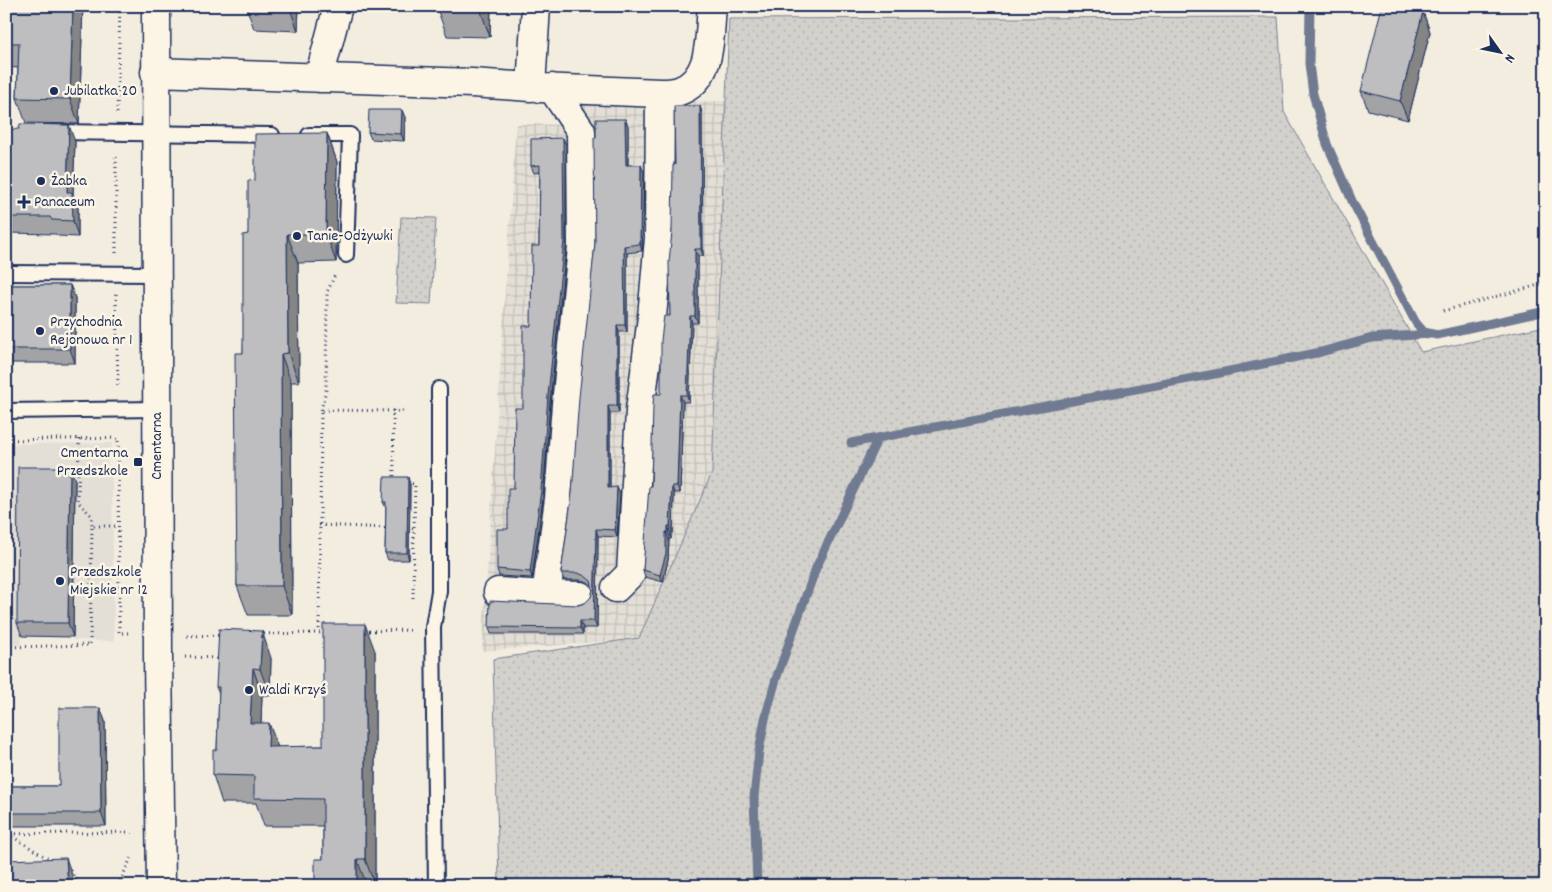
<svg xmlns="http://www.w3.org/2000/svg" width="1552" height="892" font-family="Dekko,sans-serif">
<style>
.built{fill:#e3dfd6}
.industrial{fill:url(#industrial-grid)}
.grass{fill:url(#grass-dots);stroke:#778095}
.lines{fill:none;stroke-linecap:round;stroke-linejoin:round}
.stream{stroke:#707a91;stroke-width:9}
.lane-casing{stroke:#1b2f5e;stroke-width:18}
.street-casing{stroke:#1b2f5e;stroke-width:31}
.secondary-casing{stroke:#1b2f5e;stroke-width:31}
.path{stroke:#1b2f5e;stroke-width:3;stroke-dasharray:1 4;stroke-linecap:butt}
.lane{stroke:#fcf5e5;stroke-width:14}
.street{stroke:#fcf5e5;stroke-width:28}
.secondary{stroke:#fcf5e5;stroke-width:28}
.wall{fill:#a3a3a5;stroke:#1b2f5e}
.shaded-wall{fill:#858586;stroke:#1b2f5e}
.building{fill:#bebec0;stroke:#1b2f5e}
.poi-dot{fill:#1b2f5e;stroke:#fcf5e5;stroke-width:2}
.labels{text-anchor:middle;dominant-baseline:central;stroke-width:5;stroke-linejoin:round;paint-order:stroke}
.poi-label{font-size:16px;fill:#1b2f5e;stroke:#fcf5e5;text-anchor:start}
.street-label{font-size:16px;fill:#1b2f5e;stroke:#fcf5e5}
</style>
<defs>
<pattern id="industrial-grid" width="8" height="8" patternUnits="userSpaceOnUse" patternTransform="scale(1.25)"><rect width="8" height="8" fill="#e3dfd6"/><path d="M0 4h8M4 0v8" fill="none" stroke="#c2c0ba"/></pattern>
<pattern id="grass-dots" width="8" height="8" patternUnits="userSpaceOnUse" patternTransform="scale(1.25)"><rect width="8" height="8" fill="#d3d1cc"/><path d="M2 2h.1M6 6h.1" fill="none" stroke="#b5b4b2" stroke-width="1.8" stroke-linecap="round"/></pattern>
</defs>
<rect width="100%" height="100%" fill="#f3ede0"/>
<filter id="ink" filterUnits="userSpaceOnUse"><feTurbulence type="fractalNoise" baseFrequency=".02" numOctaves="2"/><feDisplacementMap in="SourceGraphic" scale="10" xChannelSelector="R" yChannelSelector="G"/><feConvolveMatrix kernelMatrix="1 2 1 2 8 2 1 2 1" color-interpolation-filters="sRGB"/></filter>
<g filter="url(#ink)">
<path class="built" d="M112 443V454L107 455 108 470H112L114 641 73 640V637L22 636 21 645 6 644V444Z"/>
<path class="industrial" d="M726 101 712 473 639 639 482 651 516 124 581 125V102Z"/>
<path class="grass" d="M1278 17 1284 112 1421 352 1546 326V886H599L598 883 499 881 493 659 639 638 712 473 729 19Z
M401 217 436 218 431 304 396 303Z"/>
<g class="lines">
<path class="stream" d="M1310 6 1309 64 1313 94 1327 144 1353 203 1416 323 1424 332 1437 335 1546 311
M851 443 1220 373 1321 352 1372 338 1430 334
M757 886 754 797 759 751 765 719 776 679 816 568 878 438"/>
<g class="lane-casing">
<path id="lane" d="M54 132 272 135
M309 135H350L346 255
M6 273 156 274
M6 411 157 409
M436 886 433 627 439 591V389"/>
</g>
<g class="street-casing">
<path id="street" d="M155 72 472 83 531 87 536 6
M319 78 338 6
M540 88 660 93C666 93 673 93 679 91 713 79 709 36 712 6
M616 588 631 573 640 411 652 317 659 238 660 93
M498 592 546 595 559 499 566 404 582 248 581 131 552 88
M546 595 580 596"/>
</g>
<g class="secondary-casing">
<path id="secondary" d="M156 6 158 657 161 886"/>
</g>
<path class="path" d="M117 113 120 6
M116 253V154
M116 294 118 388
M1443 311 1546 283
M321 410 326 390 327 292 336 273
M393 410 394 480
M79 439 78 502 92 516V526
M6 440 118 438 119 633H131
M407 483 415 484 414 529
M319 525 388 528
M407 528 414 529 413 600
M364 631 413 630
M325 632 319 633 321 410 406 411
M259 634 319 633
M187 636 223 635
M6 647 90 645 92 526H117
M185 657 221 658
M6 834 132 832
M8 834 52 861
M70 871 81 886
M118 886 131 858"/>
<use href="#lane" class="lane"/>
<use href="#street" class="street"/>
<use href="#secondary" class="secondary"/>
</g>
<path class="wall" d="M6 6H83L79 124 26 123 17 98 18 68 6 67Z
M246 6H299L298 31 254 29Z
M436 6H491L490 37 447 36Z
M1423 12 1430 32 1408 120 1368 110 1361 91Z
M700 106 702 113 703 256H698V323H692L689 402H683L680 493H674L673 533H671V539H669L668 560 663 582 645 577 643 570 651 486 670 316 672 231Z
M405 117 404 141 371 139 368 132Z
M625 119 628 126V165L644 172 642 251 627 253V332H619V413H610V488L620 494 617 537 598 536 597 628H583V634H491L489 627 585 603 591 597 593 590 592 587 588 582 580 580H564L561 573 572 493 595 243 596 138Z
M6 130 75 142 73 194 78 208V237L58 236 56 234 6 233Z
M327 133 337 162 336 262 298 263 299 382H291L292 615H248L237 586 243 353 248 234 255 180Z
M566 145V247L550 402 543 497 532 578 499 576 497 569 508 529 514 488 523 408 539 246 540 172 534 173 531 166Z
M6 285H70L75 298V363H6Z
M75 480 73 637 22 636 17 623Z
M410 484 409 560H388L385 553 386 508 383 502Z
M375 651V886H315L323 859V826H264L256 803H222L213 775 217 750 219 694 216 687 271 658 270 696 262 695 261 723 278 747 323 746Z
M100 708 105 721 106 826H6V786H59Z"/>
<path class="shaded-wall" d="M73 6H83L79 124 70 99Z
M289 6H299L298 31Z
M479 6H491L490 37Z
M1423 12 1430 32 1408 120 1400 101Z
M700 106 702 113 703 256 701 249Z
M402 110 405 117 404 141 401 134Z
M625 119 628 126V172L626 165Z
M69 125 75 142 73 194 78 208V237L73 221 67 192Z
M327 133 337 162 336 262 326 234Z
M563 138 566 145V247L550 402 543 497 532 578 530 572Z
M641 165 644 172 642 251 640 244Z
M287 234 298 263 299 382 288 353Z
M624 246 627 253V332L625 325Z
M695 249 698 256V323L695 316Z
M70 285 75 298V363L70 349Z
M690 316 692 323 689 402 687 395Z
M617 325 619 332V413L617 406Z
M281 354 291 382 292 615 282 586Z
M680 395 683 402 680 493 677 486Z
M608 406 610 413V495L608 488Z
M70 467 75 480 73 637 68 623Z
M408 477 410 484 409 560 407 553Z
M672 486 674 493 673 533 670 526Z
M617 487 620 494 617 537 615 530Z
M668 526 671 533V539L668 532Z
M596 529 598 536 597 628 594 621Z
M666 532 669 539 668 560 663 582 660 575Z
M580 621 583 628V634L580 628Z
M365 624 375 651V886L365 859Z
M262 631 271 658 270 696 260 669Z
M253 668 262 695 260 750 250 723Z
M100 708 105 721 106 826 101 813Z
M269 723 279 750 268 747Z
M66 858 76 886H68Z
M357 859 367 886H357Z"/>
<path class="building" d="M6 6H73L70 99 17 98 19 43H6Z
M1382 6H1399L1423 12 1400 101 1361 91Z
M674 106H700L701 249H695V316H690L687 395H680L677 486H672L670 526H668V532H666V553L660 575 643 570 649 486H651L653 405 654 394H661V340L664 316H670L669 262 672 231 673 165H675Z
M369 110H402L401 134 368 132Z
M596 119H625L626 165H641L640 244 624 246 625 325H617V406H608V488L617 487 615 530 596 529 594 621H580V628L489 627 490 601 578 605 585 603 591 597 593 590 591 581 585 576 578 573H561L572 493 579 398 595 243 594 138H596Z
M20 124 69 125 67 192H72L73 221 52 220 50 217H6V130L19 129Z
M327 133 326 234H287L288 353 281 354 282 586H237L235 353H243V235L248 234V181L255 180V134Z
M563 138 564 240 548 396 541 490 530 572 497 569V529H508V488H514L515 408H523V326H531L532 246H539L540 165 531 166V139Z
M6 285H70V349H6Z
M18 467H70L68 623H17Z
M384 477H408L407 553H385L386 502H383Z
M323 624H365V859H357V886H315V859H323V799L254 798V776L213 775V750H217L219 687H216L219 629 262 631 260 669 253 668 250 723H269L268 747 323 746Z
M59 708H100L101 813H6V786H59Z
M66 858 68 886H6V860Z"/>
</g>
<g class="poi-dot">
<circle cx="54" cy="91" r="5"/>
<circle cx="41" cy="181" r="5"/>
<path d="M21.5 194.5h5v5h5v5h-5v5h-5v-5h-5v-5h5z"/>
<circle cx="297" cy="236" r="5"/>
<circle cx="40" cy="331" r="5"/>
<rect x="133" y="457" width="10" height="10" rx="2.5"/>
<circle cx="60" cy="581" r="5"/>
<circle cx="249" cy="690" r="5"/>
</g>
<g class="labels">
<g class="poi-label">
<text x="64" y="91">Jubilatka 20</text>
<text x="51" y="181">Żabka</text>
<text x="34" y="202">Panaceum</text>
<text x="307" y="236">Tanie-Odżywki</text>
<text x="50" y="322">Przychodnia<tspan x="50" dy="18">Rejonowa nr 1</tspan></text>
<text x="128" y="453" text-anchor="end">Cmentarna<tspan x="128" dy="18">Przedszkole</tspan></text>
<text x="70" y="572">Przedszkole<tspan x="70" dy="18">Miejskie nr 12</tspan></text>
<text x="259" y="690">Waldi Krzyś</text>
</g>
<g class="street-label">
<text transform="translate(157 446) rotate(-90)">Cmentarna</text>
</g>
</g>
<rect width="1552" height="892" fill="none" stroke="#fcf5e5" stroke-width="25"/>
<rect x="12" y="12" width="1527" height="867" fill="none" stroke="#1b2f5e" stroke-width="2" filter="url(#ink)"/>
<g transform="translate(1500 52) rotate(123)" stroke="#fcf5e5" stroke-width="4" paint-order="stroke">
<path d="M0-4L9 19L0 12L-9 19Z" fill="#1b2f5e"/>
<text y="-8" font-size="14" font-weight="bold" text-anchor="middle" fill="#1b2f5e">N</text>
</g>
</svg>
